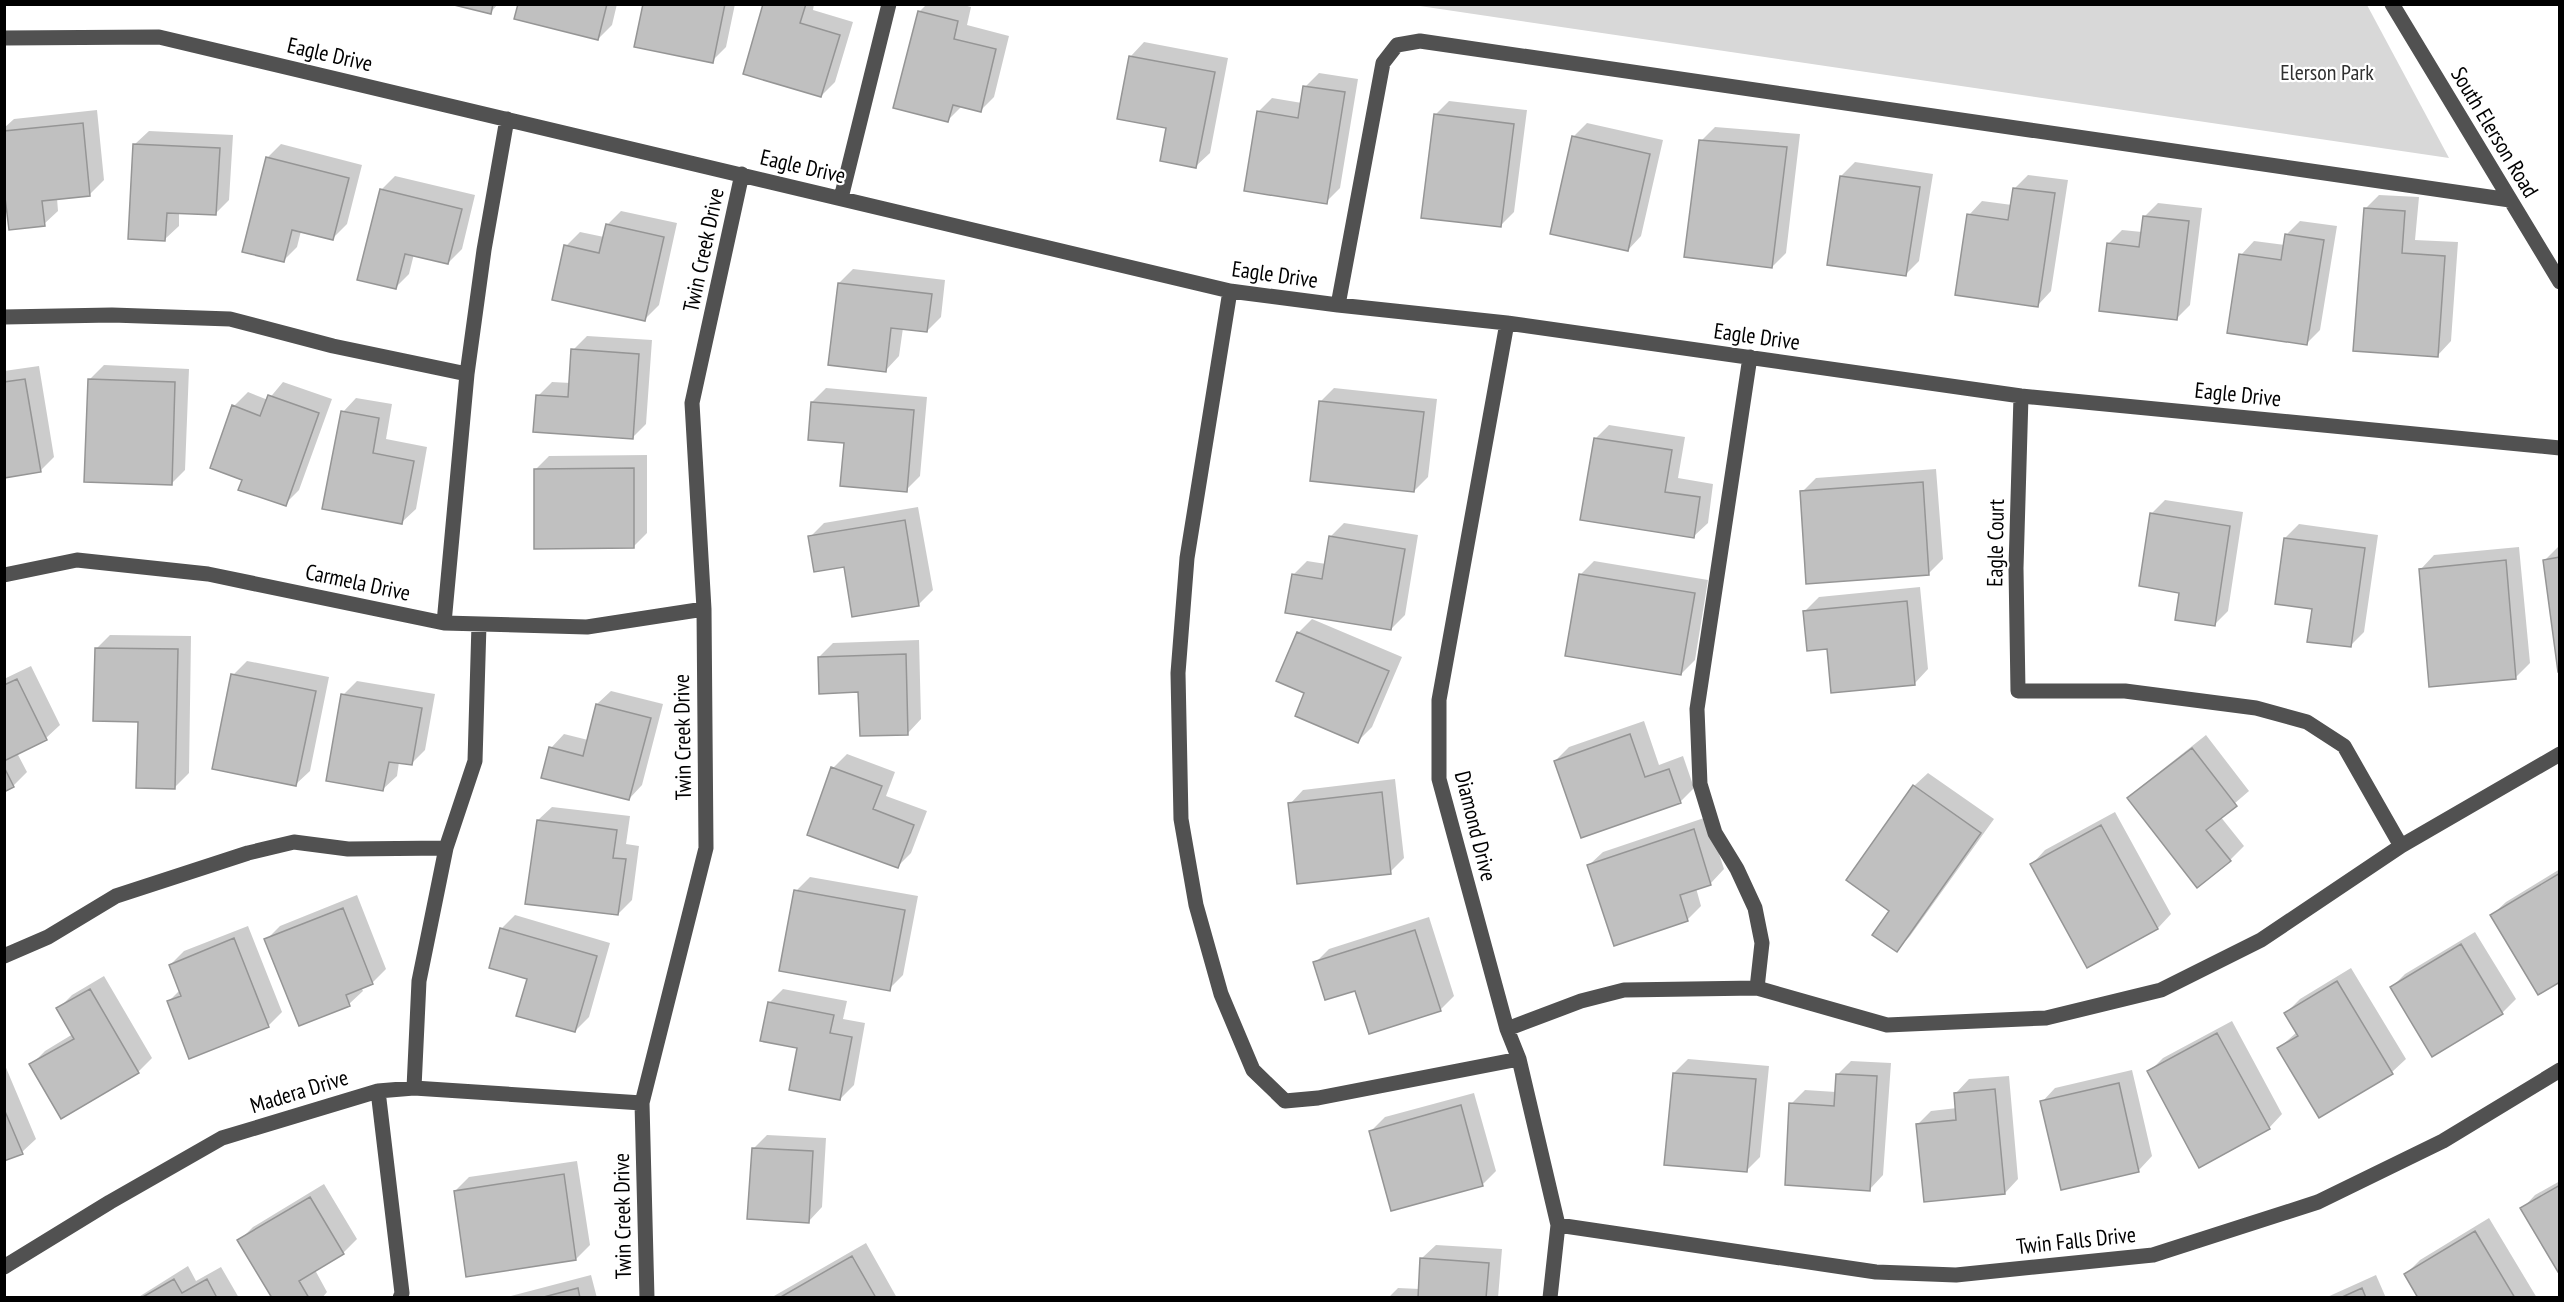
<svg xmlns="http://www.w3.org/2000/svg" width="2564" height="1302" font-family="'PT Sans Narrow',sans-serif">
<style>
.green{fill:#d8d8d8}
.shadow{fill:#0003}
.building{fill:#c0c0c0;stroke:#959595;stroke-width:1.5}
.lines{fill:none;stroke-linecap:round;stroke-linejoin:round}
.minor{stroke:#515151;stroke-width:15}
.labels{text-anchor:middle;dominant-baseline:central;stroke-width:4.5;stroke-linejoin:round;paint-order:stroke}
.street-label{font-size:22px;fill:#000;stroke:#fff}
.park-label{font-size:22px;fill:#2f2f2f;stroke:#fff}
</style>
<rect width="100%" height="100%" fill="#fff"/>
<path class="green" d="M1413 5H2367L2449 158Z"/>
<path class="shadow" d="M457 4H498L490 13Z
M519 4H617L612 25 598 39Z
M644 4H735L726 47 712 61Z
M765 4H814L813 10 853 22 835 82 821 96Z
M927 4H960L971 7 967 25 1009 36 994 97 980 111 962 106 948 120 919 12Z
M1144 42 1228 58 1210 153 1196 166 1168 127 1119 118 1131 56Z
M1319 73 1358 79 1340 188 1326 202 1258 112 1272 98 1302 103 1305 87Z
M1449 101 1527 110 1514 212 1500 226 1435 115Z
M97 110 104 180 90 194 57 198 58 211 44 224 4 173V128L14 119Z
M1587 123 1663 140 1641 236 1628 250 1573 137Z
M1715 127 1800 134 1786 253 1772 267 1701 141Z
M149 131 233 135 229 200 215 214 179 212V226L165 239 135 144Z
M281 144 362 165 347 224 333 238 301 231 297 247 283 261 267 158Z
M1855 162 1933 174 1919 261 1905 275 1841 176Z
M2028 175 2068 180 2051 291 2038 305 1969 215 1982 201 2012 205 2014 189Z
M395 176 475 195 462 249 448 263 414 254 409 274 395 288 381 190Z
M2379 195 2419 197 2415 240 2458 242 2451 341 2438 355 2365 209Z
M2158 203 2202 208 2190 305 2176 319 2108 244 2122 230 2142 232 2144 217Z
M621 211 677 223 659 305 645 319 566 246 580 232 604 237 607 225Z
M2300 221 2337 226 2320 330 2306 344 2241 255 2254 241 2285 245 2287 234Z
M853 269 945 280 941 317 927 331 903 328 899 356 886 370 839 283Z
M587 336 652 340 646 424 633 437 538 396 552 382 571 383 573 350Z
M104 365 189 369 185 470 171 484 90 379Z
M39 366 54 457 41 470 4 477V371Z
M283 382 332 399 299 490 285 504 243 479 234 406 248 392 268 400Z
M826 388 927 397 920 476 906 490 845 441 812 402Z
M1334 388 1437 399 1428 477 1414 491 1320 402Z
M356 398 392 404 386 439 427 447 416 509 402 522 343 412Z
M1609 425 1685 437 1678 478 1713 484 1708 523 1694 536 1595 439Z
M647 455V533L633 547 535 470 549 456Z
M1936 469 1943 559 1929 573 1802 492 1816 478Z
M2165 500 2243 512 2228 611 2214 625 2181 592 2151 514Z
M918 507 933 590 919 604 853 615 845 565 810 537 824 523Z
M1344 523 1418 535 1405 615 1391 629 1293 575 1307 561 1326 564 1330 537Z
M2299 524 2378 535 2364 632 2350 646 2314 608 2285 538Z
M2559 546H2560V669L2545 560Z
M2519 547 2530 663 2516 677 2421 569 2434 555Z
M1594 561 1708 580 1695 660 1681 674 1580 575Z
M1920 587 1928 669 1915 683 1805 611 1819 597Z
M1312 619 1402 657 1372 727 1358 741 1306 692 1298 633Z
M110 635 191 636 189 773 175 787 139 720 96 649Z
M919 640 921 719 908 733 819 657 833 643Z
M247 661 329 677 310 771 296 784 233 675Z
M31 666 60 725 46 738 17 753 27 772 13 786 4 790V679Z
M357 681 435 694 425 750 411 764 399 762 397 776 383 789 343 695Z
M611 691 663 704 642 785 629 799 551 748 564 734 588 740 597 704Z
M1644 721 1659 765 1683 756 1694 788 1680 802 1555 761 1569 747Z
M2206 735 2249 791 2220 816 2244 846 2230 860 2129 798 2143 785Z
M847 754 895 772 886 796 927 811 911 853 897 867 833 768Z
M1928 773 1994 819 1910 936 1897 950 1891 910 1914 786Z
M1395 779 1404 858 1390 872 1290 804 1303 790Z
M552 807 630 816 626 844 639 846 632 900 618 914 538 820Z
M2115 812 2171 914 2158 928 2088 966 2032 864 2045 850Z
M1707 817 1724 869 1711 883 1696 888 1701 906 1688 919 1615 944 1589 865 1603 852Z
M2560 869V980L2492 915 2506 902Z
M810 877 918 896 903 975 889 989 796 891Z
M357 895 386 969 372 983 361 987 363 991 349 1004 266 940 280 926Z
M515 915 610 943 589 1017 575 1031 529 978 501 929Z
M1429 917 1454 996 1440 1010 1356 989 1315 963 1329 949Z
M248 926 282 1012 269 1025 190 1057 168 1002 180 990 170 965 184 951Z
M2475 932 2516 999 2502 1013 2392 987 2405 974Z
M2351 968 2406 1059 2392 1072 2279 1048 2297 1032 2286 1013 2300 999Z
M104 976 152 1058 138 1072 31 1065 45 1051 73 1034 58 1009 72 995Z
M783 989 847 1001 843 1019 865 1023 854 1085 840 1099 799 1047 769 1003Z
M2232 1021 2282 1114 2269 1128 2149 1072 2163 1058Z
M1688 1059 1769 1066 1760 1157 1746 1171 1674 1073Z
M1851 1061 1891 1063 1883 1175 1870 1189 1791 1104 1805 1090 1836 1092 1837 1075Z
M4 1063 36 1139 22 1152 4 1160Z
M2132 1070 2152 1156 2139 1170 2042 1102 2055 1088Z
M2009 1076 2018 1179 2005 1193 1917 1125 1931 1111 1957 1108 1956 1093 1969 1079Z
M1474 1093 1496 1171 1482 1185 1371 1131 1385 1117Z
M767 1135 826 1138 822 1207 809 1221 753 1149Z
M577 1161 590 1245 576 1259 455 1191 469 1177Z
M2560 1181V1270L2522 1209 2535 1195Z
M324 1184 357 1239 343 1253 315 1270 327 1292 322 1298H273L239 1241 253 1227Z
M2489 1218 2537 1298H2420L2406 1274 2420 1260Z
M866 1243 897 1298H772L774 1296Z
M1436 1245 1502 1249 1498 1298H1388L1398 1288 1420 1289 1422 1258Z
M188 1266 196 1281 221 1267 239 1298H137Z
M591 1275 597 1298H503Z
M2376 1275 2386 1298H2325Z"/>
<path class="building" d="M450 4H493L491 14Z
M518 4H607L598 40 514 19Z
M643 4H725L713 63 634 47Z
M763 4H806L800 23 840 35 821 97 743 74Z
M918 11 958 21 954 39 996 49 981 112 953 105 948 122 893 108Z
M1129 56 1215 72 1196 168 1160 161 1166 128 1117 119Z
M1303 86 1345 92 1327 204 1244 191 1257 111 1298 118Z
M1434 114 1514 124 1501 227 1421 218Z
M83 123 90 196 42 201 45 226 9 230 4 189V131Z
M1572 136 1650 154 1628 251 1550 234Z
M1699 140 1787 147 1772 268 1684 257Z
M133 144 220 148 216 215 167 213 165 241 128 239Z
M266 157 349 178 333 240 292 230 284 262 242 252Z
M1840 176 1920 187 1906 276 1827 265Z
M2013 188 2055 193 2038 307 1955 295 1967 214 2008 220Z
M380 189 462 209 448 264 405 254 396 289 357 280Z
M2364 208 2405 211 2402 253 2445 256 2438 357 2353 351Z
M2143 216 2189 221 2177 320 2099 311 2107 243 2139 247Z
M606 224 664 237 645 321 552 300 564 245 599 253Z
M2285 234 2324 240 2307 345 2227 333 2239 254 2281 260Z
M838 283 932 294 927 332 891 328 886 372 828 365Z
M571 349 639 354 633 439 533 432 536 395 568 397Z
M25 379 41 472 4 478V382Z
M88 379 175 382 172 485 84 482Z
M268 395 319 413 286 506 238 490 242 480 210 468 232 405 260 416Z
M1319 401 1424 412 1414 492 1310 481Z
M811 402 914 410 907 492 840 486 844 443 808 440Z
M341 411 379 418 373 453 414 461 402 524 322 509Z
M1594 438 1672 450 1665 492 1700 497 1694 538 1580 520Z
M634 468V548L534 549V469Z
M1923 482 1929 575 1806 584 1800 491Z
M2150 513 2230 526 2215 626 2175 620 2179 593 2139 586Z
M905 520 919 606 852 617 844 567 814 572 808 536Z
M1329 536 1405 549 1391 630 1285 613 1292 574 1322 579Z
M2284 538 2365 548 2351 647 2307 642 2312 609 2275 604Z
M2560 557V672H2558L2543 560Z
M2506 560 2516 679 2429 687 2419 569Z
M1579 574 1695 593 1681 675 1565 656Z
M1907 601 1915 685 1831 693 1827 649 1807 651 1803 611Z
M1297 632 1389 671 1358 743 1295 716 1304 693 1276 681Z
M95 648 178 649 175 789 136 788 138 722 93 721Z
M906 654 908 735 860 736 858 692 819 694 818 657Z
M231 674 316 691 296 786 212 769Z
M17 679 47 740 4 761V685Z
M341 694 422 708 412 765 389 762 383 791 326 781Z
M596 704 651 718 629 800 541 778 549 747 583 756Z
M1630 734 1645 777 1669 769 1681 803 1581 838 1554 761Z
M2192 748 2237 806 2206 830 2231 861 2197 888 2127 798Z
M4 767 14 787 4 792Z
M831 767 882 786 873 809 914 825 898 868 807 835Z
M1913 785 1981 833 1897 952 1872 935 1889 911 1846 880Z
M1382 792 1391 874 1297 884 1288 803Z
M537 820 617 830 613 858 626 859 618 915 525 904Z
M2101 825 2158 929 2087 968 2030 864Z
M1694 829 1711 885 1680 895 1688 921 1614 946 1587 865Z
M2560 873V982L2538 995 2490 915Z
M794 890 905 910 890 991 779 971Z
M343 908 373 984 346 995 350 1006 299 1026 264 939Z
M500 928 597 956 575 1032 516 1016 527 979 489 968Z
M1415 930 1441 1011 1369 1034 1355 991 1325 1000 1313 962Z
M234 938 269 1027 189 1059 167 1001 181 996 169 965Z
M2461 944 2503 1014 2432 1057 2390 987Z
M2337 981 2393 1074 2319 1118 2277 1048 2298 1036 2284 1013Z
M90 989 139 1073 61 1119 29 1064 74 1039 56 1008Z
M768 1002 834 1015 830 1033 852 1037 840 1100 789 1090 797 1048 760 1041Z
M2217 1033 2270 1129 2199 1168 2147 1071Z
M1673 1073 1756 1079 1747 1172 1664 1165Z
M1836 1074 1877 1076 1870 1191 1785 1185 1789 1103 1834 1106Z
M2119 1083 2139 1172 2061 1190 2040 1101Z
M1995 1089 2005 1194 1924 1202 1916 1124 1956 1120 1954 1093Z
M1461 1105 1483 1186 1391 1211 1369 1131Z
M4 1109 23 1154 4 1161Z
M752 1148 813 1151 809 1223 747 1219Z
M564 1174 576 1260 466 1277 454 1191Z
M2560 1185V1271L2558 1272 2520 1208Z
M310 1197 344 1254 299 1281 309 1298H272L237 1240Z
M2475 1231 2515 1298H2418L2404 1274Z
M852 1256 876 1298H779Z
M1420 1258 1489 1263 1486 1298H1418Z
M174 1279 182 1293 207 1279 217 1298H141Z
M578 1288 580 1298H540Z
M2362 1288 2366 1298H2340Z"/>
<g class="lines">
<path class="minor" d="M2392 4 2560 282
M4 38 159 37 1230 291 1338 305 1507 323 2021 396 2560 448
M841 198 889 4
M1230 291 1187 558 1178 673 1181 819 1196 905 1221 994 1253 1070 1285 1101 1318 1098 1519 1059
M1338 305 1383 63 1397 45 1420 41 2510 200
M4 317 112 315 230 319 333 346 467 374 444 623
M1507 323 1439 700V779L1507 1029 1519 1059 1558 1225 1550 1298
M1750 357 1697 709 1700 784 1715 833 1737 869 1755 908 1762 943 1757 988
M467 374 484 250 507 119
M2021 396 2016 568 2018 691H2125L2256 708 2307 722 2344 746 2401 846
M4 575 77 560 208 574 444 623 587 627 704 609
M4 956 48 937 116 896 248 853 294 842 348 849 446 848
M1507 1029 1581 1001 1624 990 1757 988 1887 1025 2046 1018 2161 990 2261 940 2401 846 2560 754
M414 1088 419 981 446 848 475 761 479 624
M378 1091 402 1293 400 1298
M1558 1225 1876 1272 1956 1275 2153 1255 2318 1202 2443 1141 2560 1070
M4 1267 110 1202 222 1138 378 1091 414 1088 642 1103
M647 1298 642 1103 706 848 704 609 692 403 742 174"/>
</g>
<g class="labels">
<g class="street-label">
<text transform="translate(330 54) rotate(13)">Eagle Drive</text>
<text transform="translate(2495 132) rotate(59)">South Elerson Road</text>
<text transform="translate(803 166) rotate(13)">Eagle Drive</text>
<text transform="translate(703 250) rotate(-78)">Twin Creek Drive</text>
<text transform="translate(1275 274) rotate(8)">Eagle Drive</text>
<text transform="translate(1757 336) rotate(8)">Eagle Drive</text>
<text transform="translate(2238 394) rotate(6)">Eagle Drive</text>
<text transform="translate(1995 543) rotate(-89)">Eagle Court</text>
<text transform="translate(358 582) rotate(12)">Carmela Drive</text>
<text transform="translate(682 737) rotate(-91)">Twin Creek Drive</text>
<text transform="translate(1476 826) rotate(76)">Diamond Drive</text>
<text transform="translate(299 1091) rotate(-17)">Madera Drive</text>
<text transform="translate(622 1216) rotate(-91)">Twin Creek Drive</text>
<text transform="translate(2076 1240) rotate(-6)">Twin Falls Drive</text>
</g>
<g class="park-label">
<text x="2327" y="72">Elerson Park</text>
</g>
</g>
<rect width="2564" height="1302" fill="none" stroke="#000000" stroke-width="12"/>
</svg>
